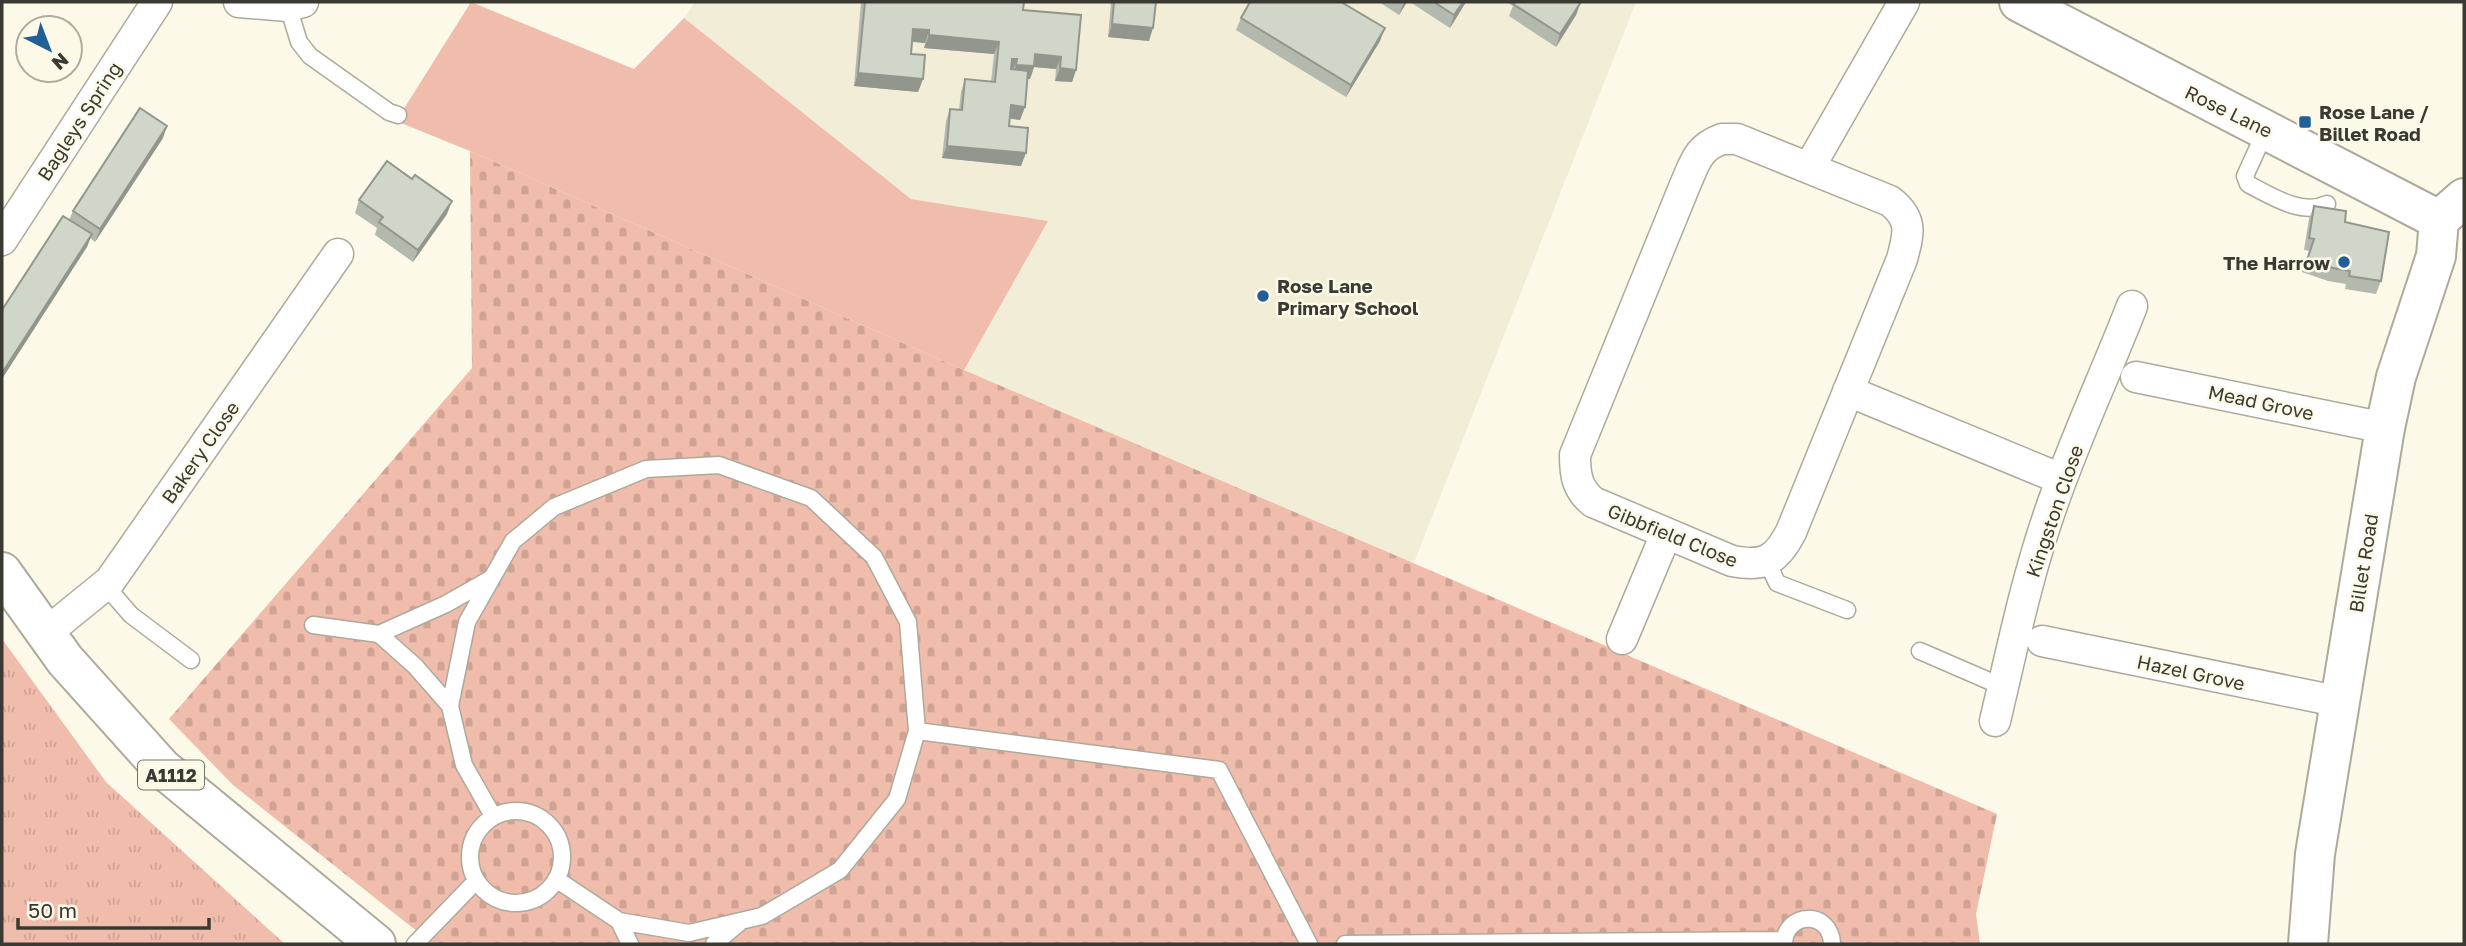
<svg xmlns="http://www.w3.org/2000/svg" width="2466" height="946" font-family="'Golos Text',sans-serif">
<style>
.built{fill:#f2edd6}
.grass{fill:url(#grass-tufts)}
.cemetery{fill:url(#cemetery-stones)}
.garden{fill:#f0bcac}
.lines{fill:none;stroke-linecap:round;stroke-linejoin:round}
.service-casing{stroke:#adaa9b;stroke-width:19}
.minor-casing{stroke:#adaa9b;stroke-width:33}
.tertiary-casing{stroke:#adaa9b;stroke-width:42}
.primary-casing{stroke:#adaa9b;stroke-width:42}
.service{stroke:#fff;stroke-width:16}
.minor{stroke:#fff;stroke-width:30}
.tertiary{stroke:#fff;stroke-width:38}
.primary{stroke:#fff;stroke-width:38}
.wall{fill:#b3b9ac}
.shaded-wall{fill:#92968c}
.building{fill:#d0d7c8;stroke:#92968c;stroke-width:2}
.poi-dot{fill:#206096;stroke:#fcf9e8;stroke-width:2.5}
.labels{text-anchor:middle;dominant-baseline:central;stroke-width:5;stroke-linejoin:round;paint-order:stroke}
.shield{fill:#fcf9e8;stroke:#747369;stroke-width:2}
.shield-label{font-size:18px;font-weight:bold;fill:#3a3932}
.street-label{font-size:19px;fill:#3a3932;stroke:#fcf9e8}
.poi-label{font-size:19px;font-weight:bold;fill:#3a3932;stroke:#fcf9e8;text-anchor:start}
</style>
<defs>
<pattern id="grass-tufts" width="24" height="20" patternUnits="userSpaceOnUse" patternTransform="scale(1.75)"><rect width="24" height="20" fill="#f0bcac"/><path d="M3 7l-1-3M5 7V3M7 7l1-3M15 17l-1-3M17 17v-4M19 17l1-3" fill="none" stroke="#cfa294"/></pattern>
<pattern id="cemetery-stones" width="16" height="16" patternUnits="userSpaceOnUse" patternTransform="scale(1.75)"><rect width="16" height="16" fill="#f0bcac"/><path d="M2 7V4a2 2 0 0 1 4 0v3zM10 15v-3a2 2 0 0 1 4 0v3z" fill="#cfa294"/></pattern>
</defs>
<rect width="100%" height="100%" fill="#fcf9e8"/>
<path class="built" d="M695 2H1636L1413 565 964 370 1048 221 911 199 684 18Z"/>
<path class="grass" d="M2 639 106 782 285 944H2Z"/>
<path class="cemetery" d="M470 151 964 370 1997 814 1976 914 1980 944H433L233 785 169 719 472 368Z"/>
<path class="garden" d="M471 2 634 69 684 18 911 199 1048 221 964 370 470 151 401 123 405 107Z"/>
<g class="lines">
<g class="service-casing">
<path id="service" d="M288 6 299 42 310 56 389 112 398 115
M2266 130 2245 176 2248 184C2271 196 2302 216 2327 204
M1767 561 1777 583 1847 610
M105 585 131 615 191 660
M313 625 379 634 446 604 492 578
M379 634 415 666 450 706
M1920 651 2003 687
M917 731 1219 770 1309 944
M470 857a46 46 0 1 1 92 0a46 46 0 1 1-92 0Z
M493 816 464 765 450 706 467 622 513 541 554 507 646 469 719 465 811 498 874 557 908 622 917 731 897 799 840 870 762 916 689 933 619 921 556 879
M619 921 630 944
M415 944 476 881
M714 944 739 923
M1345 944 1784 940
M1784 944C1785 911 1831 910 1832 944"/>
</g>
<g class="minor-casing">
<path id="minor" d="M239 2 288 6 303 2
M1722 139H1737L1890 201C1913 219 1909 233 1902 259L1791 532C1776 561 1764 567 1732 561L1593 502C1577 489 1575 475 1575 455L1685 185C1695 163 1697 148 1722 139Z
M1809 168 1904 2
M2 240 157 2
M2136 377 2385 428
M1848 391 2061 479
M46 633 110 581 338 254
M1622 639 1666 534
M2042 641 2341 702
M1995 721C2011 654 2025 585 2047 520 2071 447 2104 378 2132 306"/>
</g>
<g class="tertiary-casing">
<path id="tertiary" d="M2019 2 2439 220
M2308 944 2315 854 2385 428 2396 377 2436 256 2439 220 2464 198"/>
</g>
<g class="primary-casing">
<path id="primary" d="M2 572 65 660 162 768 376 944"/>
</g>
<use href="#service" class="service"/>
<use href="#minor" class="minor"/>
<use href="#tertiary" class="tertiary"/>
<use href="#primary" class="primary"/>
</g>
<path class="wall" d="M861 2H1024L1023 10 1076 70 1072 82 1055 81 1056 69 1034 67 1030 79H1027L1025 107 1020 120 1009 118V126L1021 166 942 158 946 121 950 109 959 110 961 92 965 79 991 82 994 54 924 48 925 43 912 42 911 54 923 79 918 92 854 86Z
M1111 2H1156L1149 41 1108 37Z
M1379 2H1407L1399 15Z
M1410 2H1466L1450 28Z
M1508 2H1580L1576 15 1556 47 1509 16 1513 6 1508 3Z
M1241 18 1380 41 1346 97 1236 30Z
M163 138 95 242 90 238 87 247 69 220 73 211Z
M359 200 447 214 413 262 375 235 377 228 355 213Z
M2314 206 2345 222 2381 281 2376 294 2345 289 2346 284 2328 281 2302 272 2310 251 2304 250 2309 219Z"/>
<path class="shaded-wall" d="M1404 2H1407L1399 15Z
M1463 2H1466L1450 28 1454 15Z
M1581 2 1576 15 1556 47 1560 34Z
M1112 24 1153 28 1149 41 1108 37Z
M1385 28 1380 41 1346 97 1351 85Z
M913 29 929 30 925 43 908 41Z
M929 35 999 42 994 54 924 48Z
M1035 54 1061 57 1056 69 1034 67 1030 79 1012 77 1016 65Z
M1012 59H1017L1012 72 1007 71Z
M1060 68 1076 70 1072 82 1055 81Z
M858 73 923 79 918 92 854 86Z
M1011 105 1025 107 1020 120 1006 118Z
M167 126 163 138 95 242 100 229Z
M947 146 1026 153 1021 166 942 158Z
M452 201 447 214 413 262 418 250Z
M92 234 87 247 2 379V373Z"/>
<path class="building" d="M865 2H1024L1023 10 1081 15 1076 70 1060 68 1061 57 1035 54 1034 66 1016 65 1017 59H1012L1011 69 1028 71 1025 107 1011 105 1009 126 1028 128 1026 153 947 146 950 109 962 110 965 79 995 82 999 42 929 35V30L913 29 911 54 925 55 923 79 858 73Z
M1114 2H1156L1153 28 1112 24Z
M1250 2H1341L1385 28 1351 85 1241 18Z
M1434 2H1463L1454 15Z
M1515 2H1581L1560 34 1513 4Z
M140 108 167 126 100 229 73 211Z
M387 161 412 179 415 175 452 201 418 250 379 222 383 217 359 200Z
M2314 206 2346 211 2345 222 2389 232 2381 281 2349 276 2350 271 2333 268 2307 260 2314 239 2309 238Z
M63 216 92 234 2 373V310Z"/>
<g class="poi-dot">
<rect x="2298" y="115" width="14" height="14" rx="3.5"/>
<circle cx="2344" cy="262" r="7"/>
<circle cx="1263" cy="296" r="7"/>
</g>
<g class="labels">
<rect class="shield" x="138" y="760.5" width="66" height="29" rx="5"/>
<g class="shield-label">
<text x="171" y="775">A1112</text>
</g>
<g class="street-label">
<text transform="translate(2229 111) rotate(26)">Rose Lane</text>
<text transform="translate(79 121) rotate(-57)">Bagleys Spring</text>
<text transform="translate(2261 402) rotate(12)">Mead Grove</text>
<text transform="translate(200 452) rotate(-55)">Bakery Close</text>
<text transform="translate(2054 511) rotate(-71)">Kingston Close</text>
<text transform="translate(1673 535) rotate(22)">Gibbfield Close</text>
<text transform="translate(2363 563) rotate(-81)">Billet Road</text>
<text transform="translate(2191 672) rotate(12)">Hazel Grove</text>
</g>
<g class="poi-label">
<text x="2319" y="111">Rose Lane /<tspan x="2319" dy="22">Billet Road</tspan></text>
<text x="2330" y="262" text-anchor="end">The Harrow</text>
<text x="1277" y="285">Rose Lane<tspan x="1277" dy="22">Primary School</tspan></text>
</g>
</g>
<rect width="2466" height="946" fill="none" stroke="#3a3932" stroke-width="7"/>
<g transform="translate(49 49) rotate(138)"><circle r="33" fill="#fcf9e8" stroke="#aeac9f" stroke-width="2"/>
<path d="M0-5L12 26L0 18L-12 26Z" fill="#206096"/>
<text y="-10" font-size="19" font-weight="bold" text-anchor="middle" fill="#3a3932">N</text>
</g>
<path d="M18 918v10h191v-10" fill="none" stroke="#3a3932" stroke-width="3.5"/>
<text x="28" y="918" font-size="21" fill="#3a3932" stroke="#fcf9e8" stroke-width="5" paint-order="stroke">50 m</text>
</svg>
